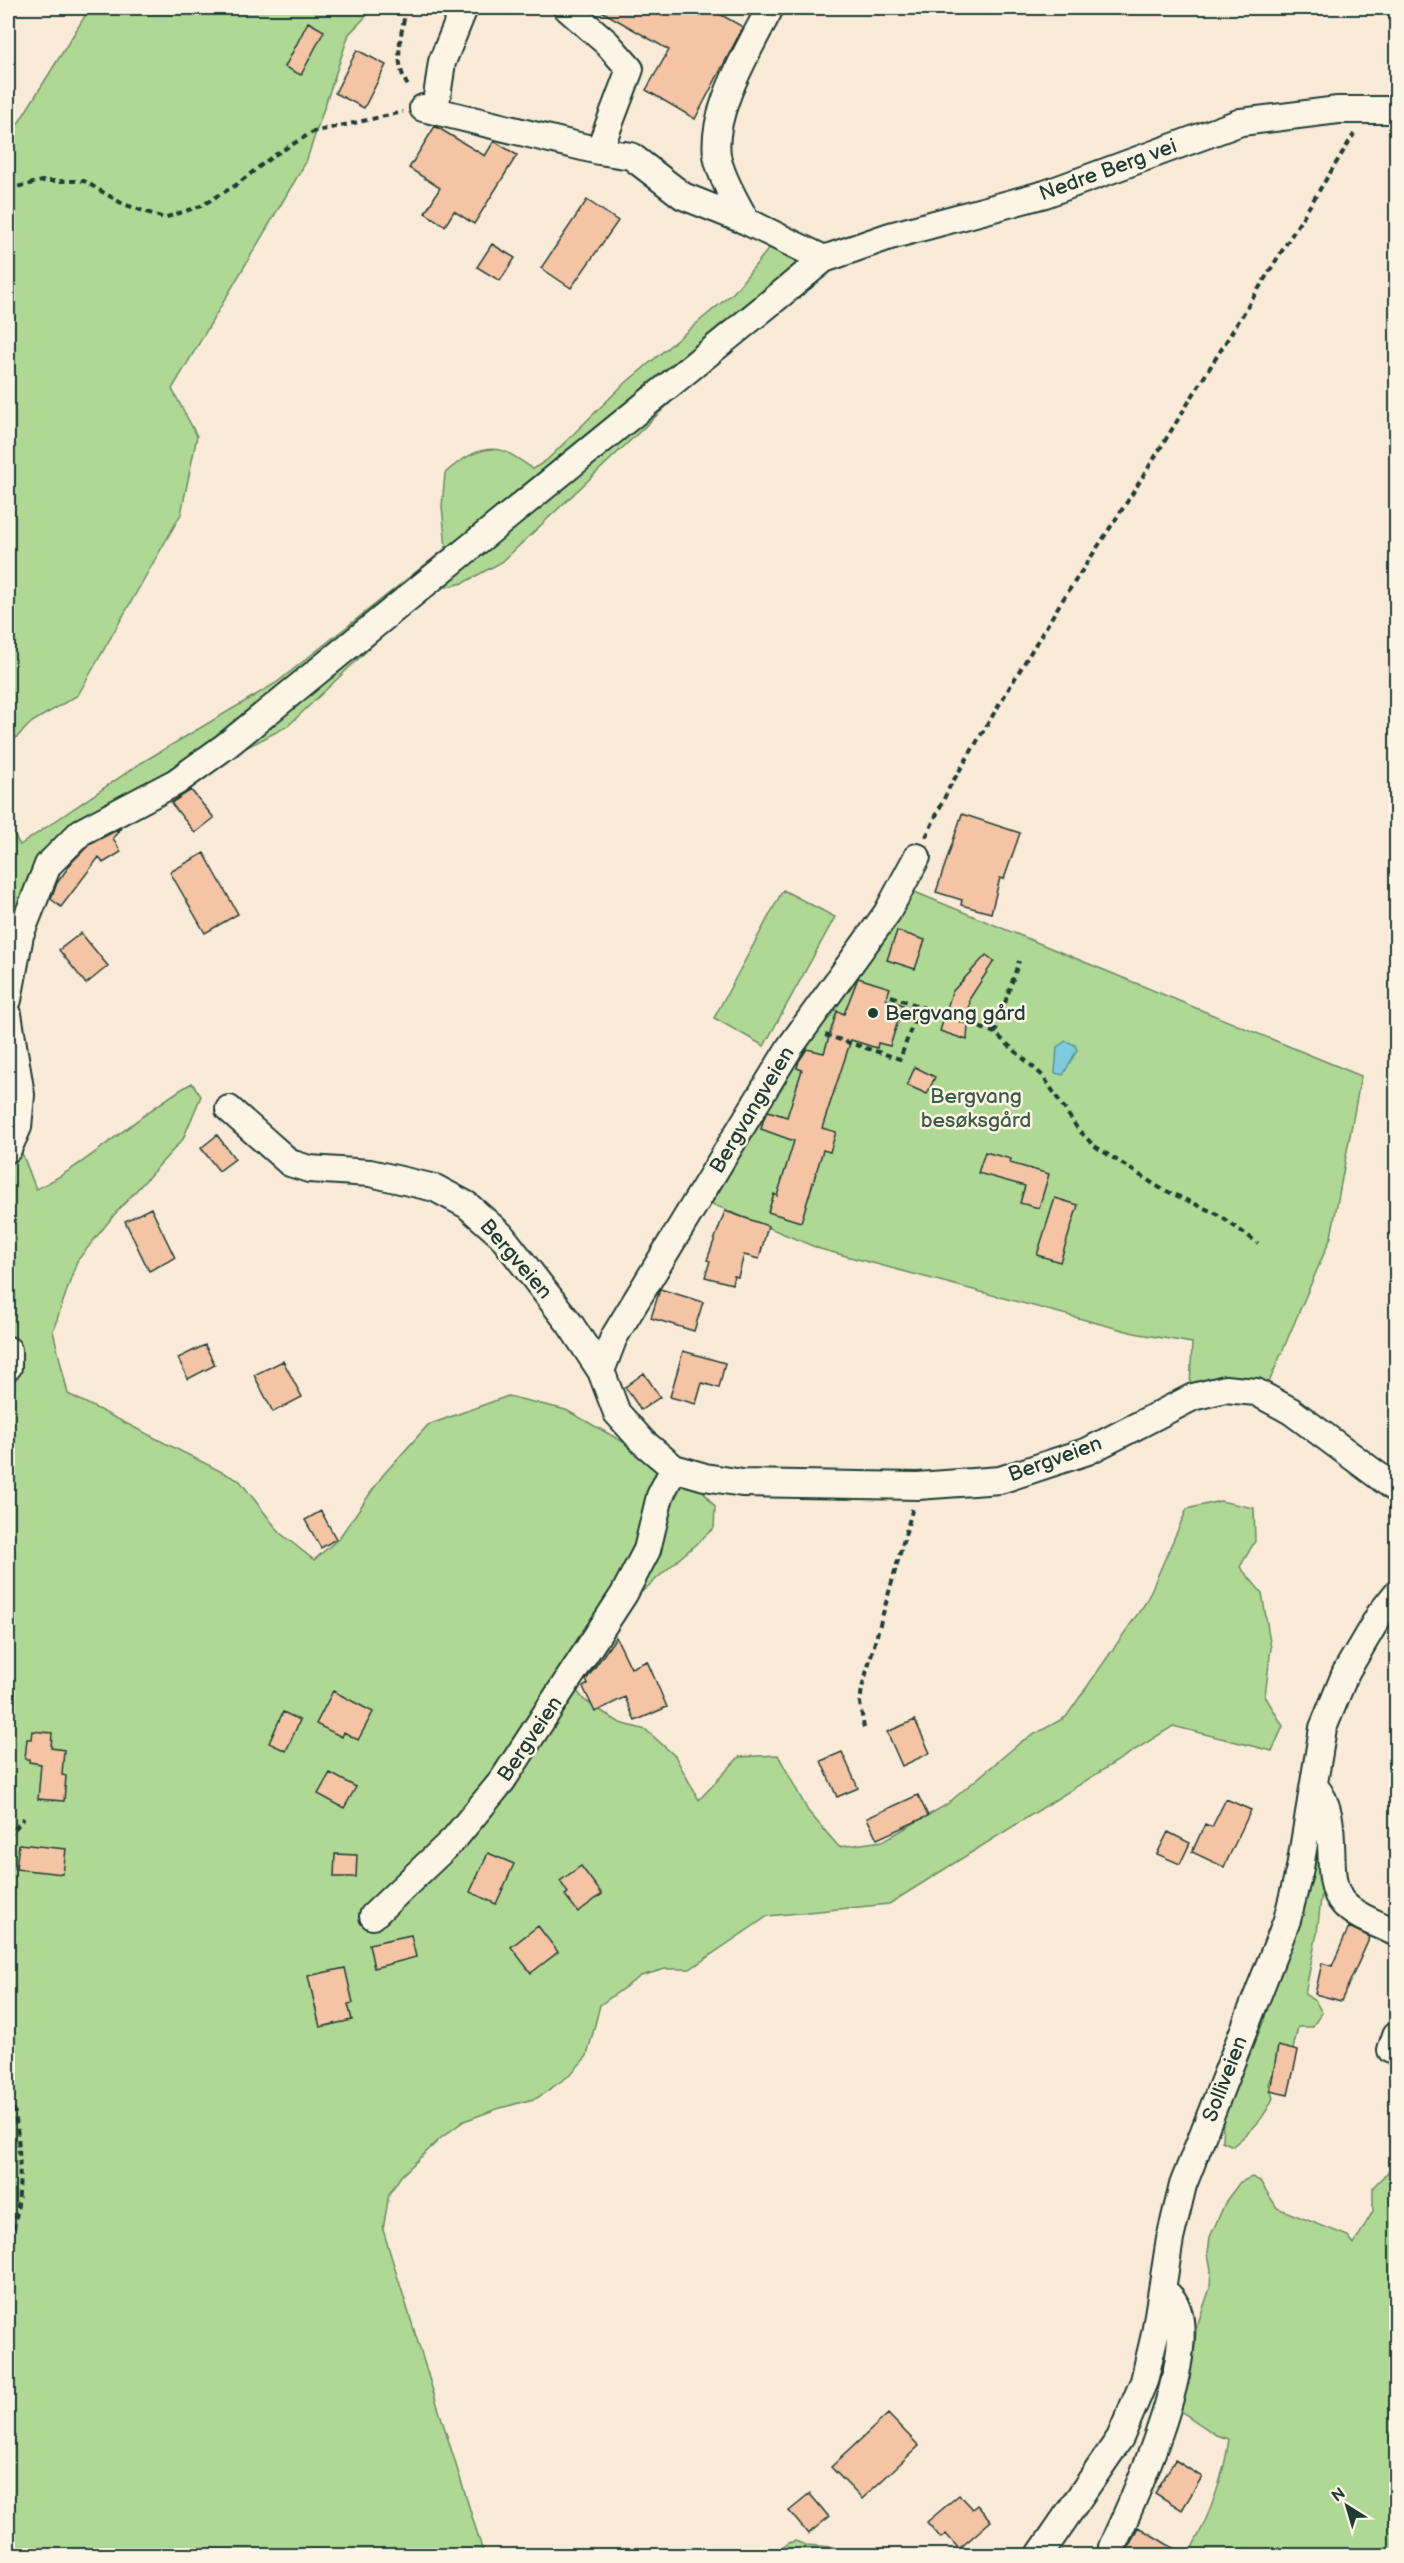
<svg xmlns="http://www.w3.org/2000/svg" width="1404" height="2563" font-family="'Balsamiq Sans',sans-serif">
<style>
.green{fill:#b0d895;stroke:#688a64;stroke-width:1.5}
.water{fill:#7ecbdd;stroke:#589299;stroke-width:1.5}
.building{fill:#f4c4a4;stroke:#1f3d34;stroke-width:1.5}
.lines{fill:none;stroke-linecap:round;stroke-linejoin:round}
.minor-casing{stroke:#1f3d34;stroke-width:30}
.path{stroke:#1f3d34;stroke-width:4;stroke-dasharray:6 4.5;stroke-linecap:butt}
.minor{stroke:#fcf5e5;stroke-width:26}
.poi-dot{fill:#1f3d34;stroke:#fcf5e5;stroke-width:2}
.labels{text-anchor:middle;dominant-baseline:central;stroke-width:5;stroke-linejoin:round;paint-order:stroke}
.street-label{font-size:21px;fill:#1f3d34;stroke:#fcf5e5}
.poi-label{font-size:21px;fill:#1f3d34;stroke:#fcf5e5;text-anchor:start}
.park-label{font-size:21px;fill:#3c5c47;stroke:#fcf5e5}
</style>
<rect width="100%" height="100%" fill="#faebd8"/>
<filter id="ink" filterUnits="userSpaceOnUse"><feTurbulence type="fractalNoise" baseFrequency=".0167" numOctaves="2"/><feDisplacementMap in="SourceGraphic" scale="12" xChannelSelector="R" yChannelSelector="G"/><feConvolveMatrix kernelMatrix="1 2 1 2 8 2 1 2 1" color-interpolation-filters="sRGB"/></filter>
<g filter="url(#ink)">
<path class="green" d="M90 8H374L349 34 306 162 172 389 197 436 181 514 78 695 32 722 11 743 8 756V140Z
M792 233 812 261 729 347 502 562 463 583 438 589 398 621 288 726 142 802 54 866 9 980 20 1148 36 1189C93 1162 137 1114 192 1083L201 1096 183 1139 114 1215 77 1261 53 1331 68 1394 240 1481 280 1533 314 1560 339 1538 383 1475 428 1425 508 1396 566 1410 697 1483 715 1507 714 1528 618 1613 563 1673 584 1700 620 1723 646 1730 675 1756 699 1800 739 1757 778 1755 808 1811 839 1847 883 1841 946 1805 1022 1741 1066 1717 1146 1602 1187 1509 1220 1501 1254 1508 1255 1541 1240 1567 1262 1593 1271 1648 1265 1696 1283 1726 1272 1751 1173 1726 889 1904 768 1916 690 1969H665L641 1976 600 2005 587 2056 570 2075 537 2098 497 2109 464 2121 441 2138 401 2176 389 2194 383 2230 484 2555H8V825L20 845 141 763 276 683 446 548 442 506 445 473C460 460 479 446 500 450 511 452 524 463 533 469L547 460 622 386 734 292 770 247Z
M905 888 1361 1076 1331 1237 1267 1387 1190 1388 1192 1343 1134 1333 820 1249 707 1202Z
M783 890 835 917 764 1046 714 1018Z
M1319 1829 1326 1855 1317 1933 1305 1994 1316 2002 1322 2013 1312 2027H1298L1290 2063 1274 2069 1269 2084 1273 2098C1264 2119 1251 2131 1233 2146L1222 2141 1223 2119 1264 2020 1305 1857 1312 1852Z
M1391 2169 1396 2172V2555H1188C1209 2518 1223 2481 1229 2439L1216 2435 1176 2408 1195 2344 1196 2329 1210 2288 1211 2270 1208 2253 1210 2237 1226 2201 1240 2182 1252 2177 1260 2181 1277 2208 1348 2236 1354 2244 1373 2211V2187Z
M795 2541 806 2545 833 2547 839 2555H773L789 2543Z"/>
<path class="water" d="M1066 1041 1075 1045 1077 1050 1063 1075 1055 1073 1057 1047Z"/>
<path class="building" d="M596 8H709L743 27 695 119 646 90 669 50Z
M308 22 324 31 301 75 285 67Z
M357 50 386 65 364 108 335 93Z
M435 126 485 156 494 141 517 155 474 224 454 211 445 226 425 213 440 188 409 168Z
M587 200 618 221 571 288 541 268Z
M492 244 515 258 500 281 477 267Z
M191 790 214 818 195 833 171 803Z
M962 814 1020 833 1004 879 1000 878 991 913 961 905 962 900 936 892Z
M121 828 113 838 121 852 103 863 99 857 61 907 51 899 57 883 72 862 90 844Z
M204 853 238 914 205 933 170 872Z
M897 931 925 940 915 969 887 960Z
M81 933 108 966 86 984 59 950Z
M986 955 994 961 970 998 967 1040 940 1031 952 992Z
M858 978 890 988 886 999 903 1005 890 1046 878 1043 877 1048 851 1040 822 1128 836 1132 830 1152 823 1150 801 1222 768 1212 774 1194 777 1196 794 1141 761 1129 764 1118 768 1111 787 1117 802 1070 797 1068 799 1061 807 1049 824 1053 837 1011 844 1014Z
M915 1067 935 1077 927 1094 907 1085Z
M217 1135 235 1159 219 1171 201 1148Z
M985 1152 1011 1159 1010 1163 1049 1174 1039 1208 1020 1203 1025 1186 978 1173Z
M1055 1198 1078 1205 1060 1262 1037 1255Z
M151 1208 175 1258 149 1271 125 1221Z
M725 1211 768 1226 759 1259 744 1255 738 1277 734 1276 732 1284 705 1277 710 1261 707 1260Z
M660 1289 703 1302 694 1331 651 1318Z
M205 1345 215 1365 188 1379 178 1358Z
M683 1351 725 1363 719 1388 702 1383 696 1404 670 1397Z
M283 1361 302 1397 273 1412 254 1375Z
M644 1373 660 1397 641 1410 625 1387Z
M321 1511 336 1539 321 1548 305 1520Z
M616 1637 631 1668 647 1661 667 1707 635 1721 625 1697 595 1712 583 1687 588 1684 586 1680Z
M333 1691 373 1712 358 1740 344 1732 342 1737 316 1724Z
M283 1712 300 1720 286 1751 269 1743Z
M915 1720 930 1753 902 1766 887 1732Z
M32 1731 52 1733 51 1748 64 1750 62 1775 66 1776 64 1801 38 1799 41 1764 29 1762V1759H25L27 1739H31Z
M842 1752 858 1788 837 1797 821 1761Z
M330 1773 356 1787 344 1808 318 1794Z
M918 1795 928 1816 877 1839 867 1818Z
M1226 1799 1251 1810 1224 1867 1192 1852 1205 1824 1212 1827Z
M1168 1832 1190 1843 1180 1864 1157 1854Z
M19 1844 66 1849 63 1874 16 1869Z
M488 1853 514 1864 496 1904 470 1892Z
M335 1854 357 1855 356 1877H334Z
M581 1866 602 1894 578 1912 565 1895 568 1893 560 1881Z
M538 1926 558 1952 531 1973 511 1947Z
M1349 1927 1370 1937 1341 2001 1315 1994 1322 1963 1332 1966Z
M411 1935 416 1957 374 1968 369 1944Z
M345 1968 353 2003 348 2004 352 2020 320 2027 308 1976Z
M1278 2046 1298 2051 1288 2095 1270 2091Z
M888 2414 919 2446 862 2499 831 2467Z
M1175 2460 1202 2477 1182 2510 1155 2493Z
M810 2494 829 2517 808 2534 789 2511Z
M959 2495 972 2509 977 2505 991 2521 959 2549 946 2534 941 2538 927 2522Z
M1138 2527 1160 2540 1186 2556H1130L1126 2553Z"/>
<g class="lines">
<g class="minor-casing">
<path id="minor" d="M567 8 607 43 630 69 599 151
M423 108 599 151 631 156 683 196 746 221 824 259
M435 110 442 62 464 8
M746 221C737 204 726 186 720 167 703 122 750 48 770 8
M8 1000 20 935 48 865 81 832 176 782 227 745 824 259 890 236 1045 194 1241 122 1338 110H1396
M8 1014 21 1095 18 1127 8 1149
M229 1109 290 1163 309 1169 370 1173 435 1188 467 1205 501 1235 570 1324 601 1371 617 1413 643 1442 674 1468 705 1477 742 1483 918 1486 1000 1480 1088 1451 1193 1397 1225 1389 1256 1392 1291 1411 1396 1489
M8 1350V1367
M601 1371 614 1337 790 1047 887 913 917 857
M1314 1786C1345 1819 1319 1878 1344 1904 1357 1918 1380 1924 1396 1933
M373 1916 454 1839 502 1781 624 1594 647 1550 660 1496 674 1468
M1391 2050 1396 2035
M1112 2547C1131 2505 1219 2318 1162 2291
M1039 2556 1120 2438 1144 2381 1155 2334 1170 2239 1183 2185 1287 1920 1300 1868 1323 1728 1346 1672 1380 1614 1396 1594"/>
</g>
<path class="path" d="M406 8C401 37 392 63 410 89
M8 189 42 181H84L123 204 164 218 201 206 236 185 273 156 313 132 403 112
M926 837 949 788 1058 607 1129 499 1354 134
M891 996 995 1033 1043 1076 1077 1128 1093 1145 1160 1188 1217 1214 1258 1243
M995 1033 1019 961
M825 1035 900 1059 919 1007
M864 1728 860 1703 862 1688 913 1507
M8 1837 24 1818
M8 2088C22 2123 25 2211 8 2244"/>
<use href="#minor" class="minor"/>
</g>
</g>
<circle class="poi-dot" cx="873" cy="1013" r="6"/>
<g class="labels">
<g class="street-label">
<text transform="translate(1108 170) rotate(-20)">Nedre Berg vei</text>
<text transform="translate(752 1110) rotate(-59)">Bergvangveien</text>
<text transform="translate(516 1259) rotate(49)">Bergveien</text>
<text transform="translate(1055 1459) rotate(-20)">Bergveien</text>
<text transform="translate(530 1739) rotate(-56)">Bergveien</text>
<text transform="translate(1225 2079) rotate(-69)">Solliveien</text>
</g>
<g class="poi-label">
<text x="885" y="1013">Bergvang gård</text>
</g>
<g class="park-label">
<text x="976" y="1096">Bergvang<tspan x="976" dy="24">besøksgård</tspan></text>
</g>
</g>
<rect width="1404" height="2563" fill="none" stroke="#fcf5e5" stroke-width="30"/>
<rect x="15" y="15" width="1374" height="2533" fill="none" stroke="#1f3d34" stroke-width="2" filter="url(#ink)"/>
<g transform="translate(1347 2506) rotate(323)" stroke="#fcf5e5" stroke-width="4.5" paint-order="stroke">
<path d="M0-4.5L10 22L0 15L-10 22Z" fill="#1f3d34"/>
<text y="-9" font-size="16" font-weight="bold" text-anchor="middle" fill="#1f3d34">N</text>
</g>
</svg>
